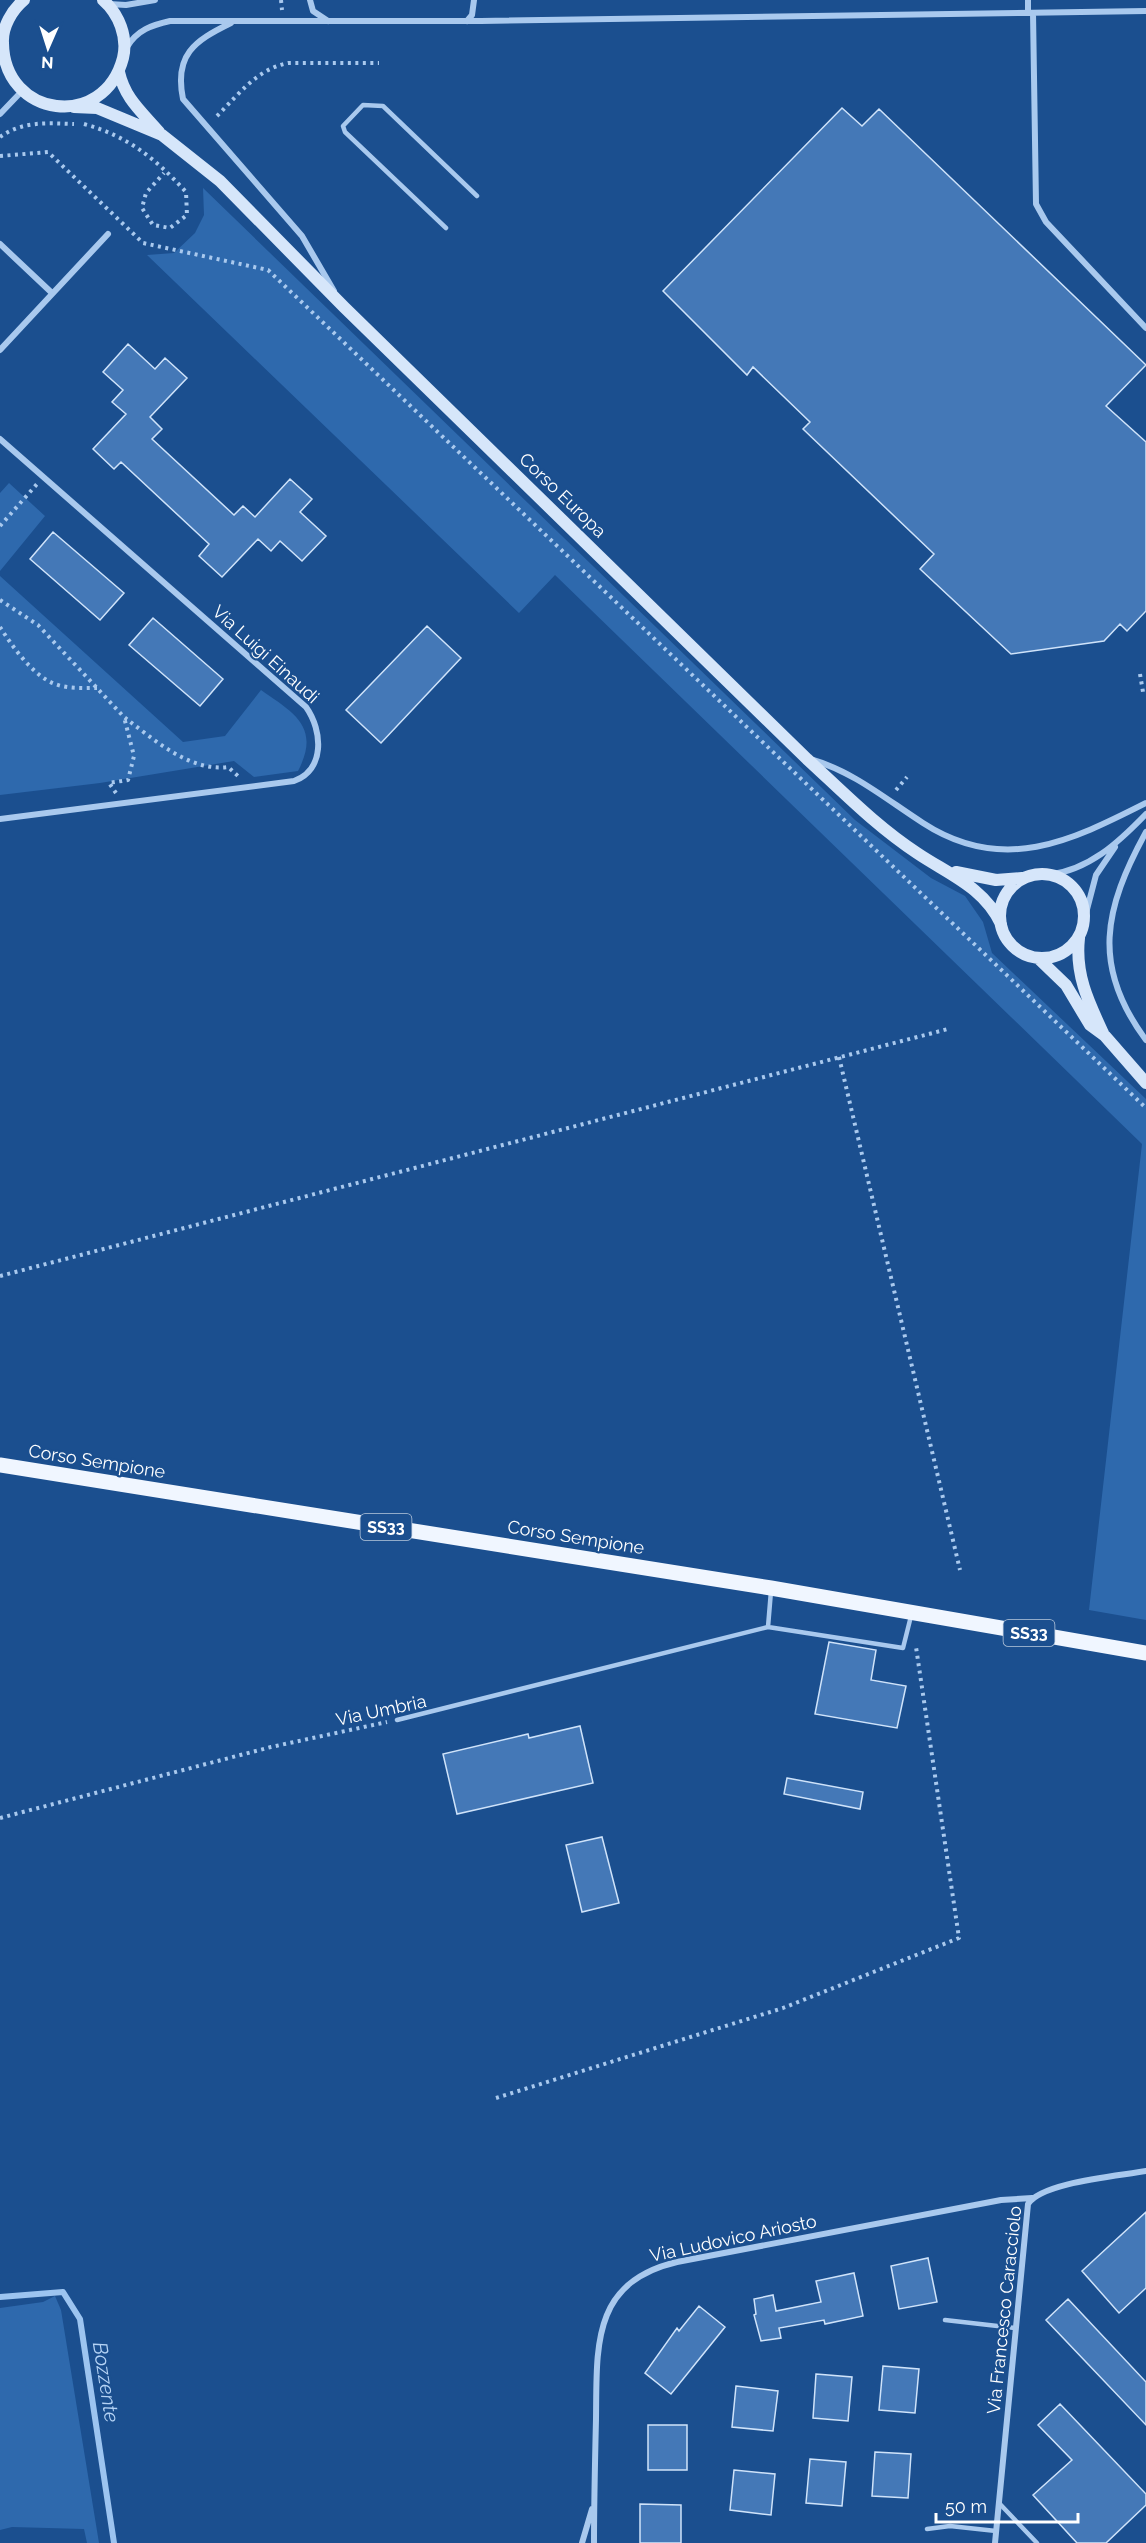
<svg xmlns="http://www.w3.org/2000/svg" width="1146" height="2543" font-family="Raleway,sans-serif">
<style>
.green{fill:#2e69ad}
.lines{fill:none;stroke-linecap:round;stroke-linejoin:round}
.stream{stroke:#9cc4f0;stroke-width:6}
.building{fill:#4478b7;stroke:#cfe3fa;stroke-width:1.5}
.path{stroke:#a9c9ee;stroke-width:4;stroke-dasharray:3 4.5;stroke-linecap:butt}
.service{stroke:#a9c9ee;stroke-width:4.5}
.minor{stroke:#a9c9ee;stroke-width:6}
.secondary{stroke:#d6e6fa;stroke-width:12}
.primary{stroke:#f0f6ff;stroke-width:15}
.labels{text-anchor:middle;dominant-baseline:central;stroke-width:4.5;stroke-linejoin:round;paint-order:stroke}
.shield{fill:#1b4f8f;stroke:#bbcadd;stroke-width:1.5}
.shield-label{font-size:16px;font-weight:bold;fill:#fff}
.street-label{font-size:18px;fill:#fff;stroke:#1b4f8f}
.water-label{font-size:20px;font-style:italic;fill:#b5d3f5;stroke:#1b4f8f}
</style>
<rect width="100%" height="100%" fill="#1b4f8f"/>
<path class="green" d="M203 188 855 820 931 878 965 896 983 922 992 953 1146 1099V1620L1089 1610 1142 1144 555 575 519 613 147 255 174 253 195 233 204 215Z
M9 483 45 516 0 571V493Z
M0 576 183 742 225 736 261 690C294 713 321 727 298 771L254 777 234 761 100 783 0 795Z
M55 2296 61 2310 99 2543H87L84 2529 12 2527 0 2530V2308L43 2302Z"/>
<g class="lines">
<path class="stream" d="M0 2297 63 2292 80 2319 114 2543"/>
</g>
<path class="building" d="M842 108 862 126 879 109 1146 365 1106 406 1146 442V611L1127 631 1120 624 1104 641 1011 654 920 569 934 554 803 429 810 422 753 367 747 375 663 291Z
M128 344 155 369 165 358 187 378 150 417 162 429 152 439 234 515 243 506 255 517 290 479 312 499 300 512 326 536 302 561 280 541 271 551 258 539 222 577 199 556 209 544 121 462 114 469 93 449 126 414 112 402 123 390 103 372Z
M53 532 124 593 100 620 30 559Z
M153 618 223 679 200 706 129 645Z
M427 626 461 658 381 743 346 710Z
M829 1642 876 1650 871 1680 906 1686 897 1728 815 1714Z
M580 1726 593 1783 457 1814 443 1754 528 1734 529 1738Z
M787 1778 863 1792 860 1809 784 1794Z
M602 1837 619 1903 582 1912 566 1845Z
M1146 2212V2288L1119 2313 1082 2271Z
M928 2258 937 2302 899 2309 891 2266Z
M854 2273 863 2316 825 2324 824 2320 779 2328 781 2338 761 2341 754 2315 756 2314 754 2299 773 2295 776 2311 821 2302 816 2281Z
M1068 2299 1146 2382V2425L1046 2320Z
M699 2306 725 2327 671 2394 645 2373 677 2328 679 2331Z
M883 2366 919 2369 915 2413 879 2410Z
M816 2374 852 2377 848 2421 813 2418Z
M736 2386 778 2391 773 2431 732 2427Z
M1060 2404 1146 2494V2505L1106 2543H1077L1033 2495 1072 2460 1038 2425Z
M648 2425H687V2470H648Z
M875 2452 911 2454 908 2498 872 2496Z
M810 2459 846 2462 842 2506 806 2503Z
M734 2470 775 2474 771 2515 730 2510Z
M640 2504 681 2505V2543H640Z"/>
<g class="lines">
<path class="path" d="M281 0 282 10
M217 116C239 94 257 69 288 63H379
M84 124C128 136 156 159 186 192L187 215 170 228 153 225 142 208 146 193 164 173
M0 137C22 121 47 123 74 124
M0 156 48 152 143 243 268 270 1146 1108
M0 526 37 484
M0 600 38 625 124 717C153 739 190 772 228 767L239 777
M0 627C12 646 33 676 55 684 68 689 83 688 97 688
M1140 674 1143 692 1146 695
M896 790 907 777
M116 793 109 783 128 780 134 756 124 717
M839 1057 960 1570
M0 1276 948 1029
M0 1818 271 1747 387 1722
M496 2098 783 2008 959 1938 916 1647"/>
<path class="service" d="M446 228 345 132 343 126 363 105 383 106 477 196
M768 1627 771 1591
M397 1720 768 1627 903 1648 911 1616
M945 2320 1015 2328
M999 2503 1037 2543
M927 2529 950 2526 996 2531"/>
<path class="minor" d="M310 0 313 11 328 21
M1028 0V13
M109 4 126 5 155 0
M1033 13 1036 204 1046 222 1146 328
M467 21 472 15 474 0
M231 23C194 41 174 55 183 99L302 236 334 291
M127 47C137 30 152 25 170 21H481L1146 11
M0 114 22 91
M0 244 52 293
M0 350 108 234
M0 439 306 707C323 731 325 770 294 781L0 819
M813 760C854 772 887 800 923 823 1003 875 1071 841 1146 803
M1146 832C1104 909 1091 966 1146 1040
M1048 875C1089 870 1118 843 1146 814
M1085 917 1096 875 1115 847
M582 2543 592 2509
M594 2543C594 2502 595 2460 596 2419 597 2347 591 2282 677 2262L1001 2200 1032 2198
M995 2543 1028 2204C1042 2182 1120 2176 1146 2171"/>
<path class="secondary" d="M24 0C12 10 2 27 3 43 4 118 104 131 123 58 128 37 119 14 103 0
M119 72C125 99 142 112 159 132
M74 107 97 108 162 135 220 181 344 307 807 759C842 791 877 827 917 853 948 874 984 887 1001 924
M956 872 996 880 1022 878
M1000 916a42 42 0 1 1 84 0a42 42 0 1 1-84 0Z
M1079 938C1075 974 1088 1001 1103 1033
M1039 959 1066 985 1090 1025 1105 1036 1146 1083"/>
<path class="primary" d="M0 1465 771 1588 1146 1653"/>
</g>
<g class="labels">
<g class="shield">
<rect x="360.5" y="1514" width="51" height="26" rx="4.5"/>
<rect x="1003.5" y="1620" width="51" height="26" rx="4.5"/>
</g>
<g class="shield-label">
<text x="386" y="1527">SS33</text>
<text x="1029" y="1633">SS33</text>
</g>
<g class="street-label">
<text transform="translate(563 495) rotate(44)">Corso Europa</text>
<text transform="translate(266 654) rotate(42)">Via Luigi Einaudi</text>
<text transform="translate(97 1461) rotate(9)">Corso Sempione</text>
<text transform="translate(576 1537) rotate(9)">Corso Sempione</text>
<text transform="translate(381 1710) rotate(-12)">Via Umbria</text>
<text transform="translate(733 2238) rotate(-12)">Via Ludovico Ariosto</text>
<text transform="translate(1004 2310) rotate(-84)">Via Francesco Caracciolo</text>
</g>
<g class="water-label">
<text transform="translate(106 2382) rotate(81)">Bozzente</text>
</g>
</g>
<g transform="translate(48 48) rotate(183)" stroke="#1b4f8f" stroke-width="4.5" paint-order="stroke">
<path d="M0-4.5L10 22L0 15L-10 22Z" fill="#ffffff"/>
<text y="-9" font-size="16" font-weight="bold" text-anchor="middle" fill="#ffffff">N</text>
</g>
<path d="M936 2513v9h142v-9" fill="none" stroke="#ffffff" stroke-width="3"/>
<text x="945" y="2513" font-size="18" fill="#ffffff" stroke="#1b4f8f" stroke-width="4.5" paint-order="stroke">50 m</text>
</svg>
